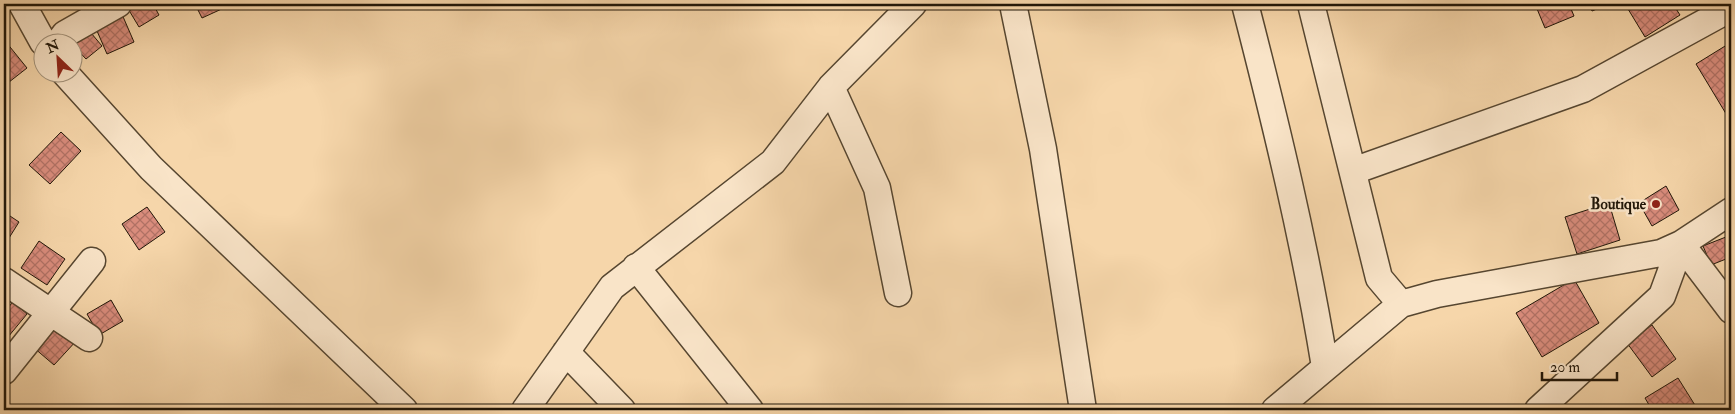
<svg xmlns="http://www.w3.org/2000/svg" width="1735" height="414" font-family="'IM FELL Double Pica',serif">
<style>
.building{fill:url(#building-cross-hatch);stroke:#201608}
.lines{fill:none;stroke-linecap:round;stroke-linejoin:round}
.street-casing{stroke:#564630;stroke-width:29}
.street{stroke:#f9e4c8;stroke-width:26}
.poi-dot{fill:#8f2418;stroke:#f9e4c8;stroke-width:2}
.labels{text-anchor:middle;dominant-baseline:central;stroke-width:5;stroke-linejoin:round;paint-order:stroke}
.poi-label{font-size:15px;font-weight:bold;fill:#201608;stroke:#f9e4c8;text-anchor:end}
</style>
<defs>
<pattern id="building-cross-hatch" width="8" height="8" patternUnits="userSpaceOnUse" patternTransform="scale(1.25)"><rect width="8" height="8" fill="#d98c7c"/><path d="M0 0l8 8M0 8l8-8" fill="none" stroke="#b07164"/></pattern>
</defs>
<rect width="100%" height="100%" fill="#f6d6aa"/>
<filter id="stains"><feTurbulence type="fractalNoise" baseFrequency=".004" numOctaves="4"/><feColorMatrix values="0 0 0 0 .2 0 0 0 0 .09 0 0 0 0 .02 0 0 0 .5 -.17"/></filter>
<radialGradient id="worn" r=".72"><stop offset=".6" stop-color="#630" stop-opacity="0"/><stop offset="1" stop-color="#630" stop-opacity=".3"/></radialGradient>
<path class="building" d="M134 4H153L159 15 139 27 127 7Z
M195 4H224L226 7 202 18Z
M1535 4H1569L1574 16 1545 28Z
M1589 4H1609L1592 11Z
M1625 4H1673L1680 15 1645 37Z
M121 12 134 42 107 54 94 24Z
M86 27 102 46 86 59 72 44Z
M6 42 27 68 4 86V44Z
M1730 43 1731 45V122L1696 64Z
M61 132 81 151 50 184 29 165Z
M1666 186 1679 210 1652 226 1639 203Z
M1609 203 1620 240 1577 254 1565 217Z
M147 207 165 232 139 250 122 224Z
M4 212 19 222 4 246Z
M1731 235V257L1711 265 1703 246Z
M39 241 65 259 47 285 21 268Z
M1574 279 1599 323 1542 357 1516 313Z
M111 300 123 321 99 335 87 314Z
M13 302 27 314 8 337 4 333V312Z
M57 321 77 340 54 365 33 347Z
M1652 325 1676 359 1652 377 1627 343Z
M1678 378 1698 410H1652L1645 398Z"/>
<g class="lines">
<g class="street-casing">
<path id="street" d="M22 4 43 42
M1013 4 1043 149 1083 410
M1245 4C1276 124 1305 244 1325 367
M1311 4 1379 278 1401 304
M59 42 65 34 118 4
M64 72 151 168 404 410
M831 87 877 188 898 293
M1353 171 1583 89 1731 8
M1681 244 1731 310
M636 267 750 410
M4 281 89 338
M566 352 622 410
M4 371 92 261
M525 410 612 287 773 162 831 87 913 4
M1275 410 1401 304 1437 294 1661 253 1681 244 1731 211
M1538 410 1662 296 1681 244"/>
</g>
<use href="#street" class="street"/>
</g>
<circle class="poi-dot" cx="1656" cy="204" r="5"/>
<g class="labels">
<g class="poi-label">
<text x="1646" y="204">Boutique</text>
</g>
</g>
<rect width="1735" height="414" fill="none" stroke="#f6d6aa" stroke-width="20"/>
<rect x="5" y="5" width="1725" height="404" fill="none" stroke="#201608" stroke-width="2.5"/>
<rect x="10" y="10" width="1715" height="394" fill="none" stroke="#201608"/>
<g transform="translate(58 58) rotate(335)"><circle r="24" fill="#f9e4c8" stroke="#a2927b"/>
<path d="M0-4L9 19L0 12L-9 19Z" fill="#8f2418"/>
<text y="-8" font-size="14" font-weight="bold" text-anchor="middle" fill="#201608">N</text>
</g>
<path d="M1542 372v8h75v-8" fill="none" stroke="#201608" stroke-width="2.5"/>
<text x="1550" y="372" font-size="15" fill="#201608" stroke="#f9e4c8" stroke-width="4" paint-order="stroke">20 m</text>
<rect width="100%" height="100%" filter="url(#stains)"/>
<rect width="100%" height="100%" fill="url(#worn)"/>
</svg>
